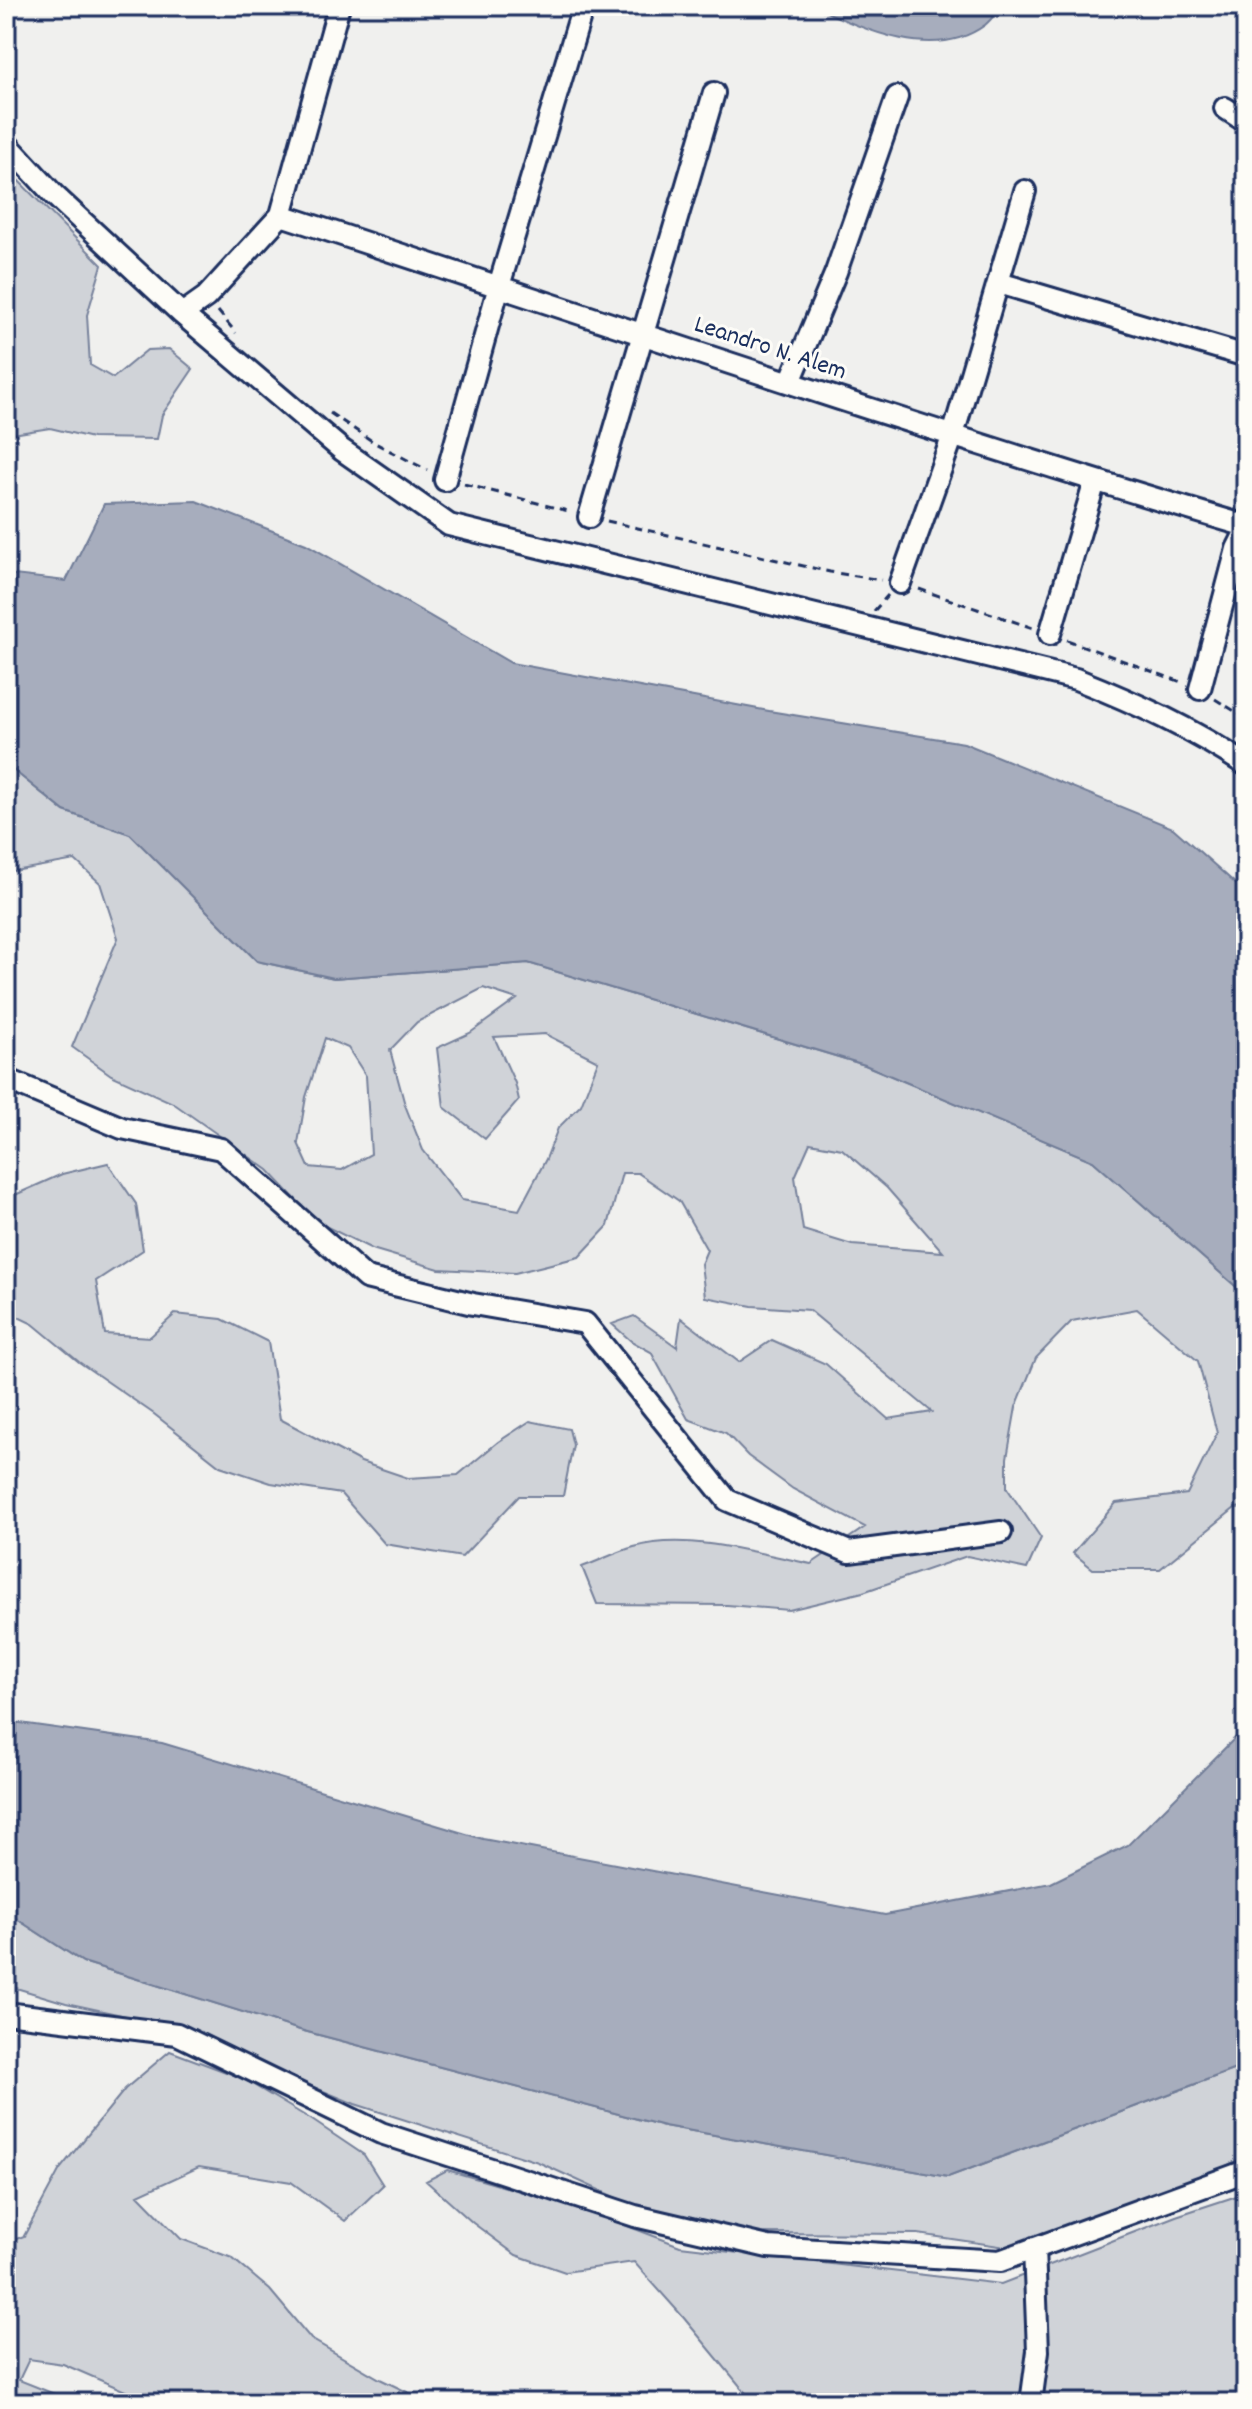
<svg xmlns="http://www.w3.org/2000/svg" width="1252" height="2409" font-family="Dekko,sans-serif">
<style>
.green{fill:#d0d3d8;stroke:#76819b;stroke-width:2;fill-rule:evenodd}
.water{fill:#a7adbd;stroke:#6f7b97;stroke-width:2}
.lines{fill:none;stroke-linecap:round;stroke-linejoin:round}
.minor-casing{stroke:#1b2f5e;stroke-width:26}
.path{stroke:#1b2f5e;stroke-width:3;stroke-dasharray:8 6;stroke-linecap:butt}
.minor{stroke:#fdfcf7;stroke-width:20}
.labels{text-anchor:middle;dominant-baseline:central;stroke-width:6;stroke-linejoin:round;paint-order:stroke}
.street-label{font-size:26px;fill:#1b2f5e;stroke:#fdfcf7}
</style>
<rect width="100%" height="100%" fill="#f0f0ee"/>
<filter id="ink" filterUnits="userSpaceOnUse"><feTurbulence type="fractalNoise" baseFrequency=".0125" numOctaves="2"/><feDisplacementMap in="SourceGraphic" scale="16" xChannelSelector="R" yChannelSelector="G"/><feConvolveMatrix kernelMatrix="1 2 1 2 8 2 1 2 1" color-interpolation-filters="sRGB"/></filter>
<g filter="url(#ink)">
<path class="green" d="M6 168 102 265 87 315 90 365 113 378 147 350 169 349 193 369 162 415 157 439 92 438 50 428 6 435Z
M6 764 64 811 130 834 257 961 334 978 528 963 865 1065 1093 1161 1241 1291 1246 1300V1507L1235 1508 1160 1569H1093L1073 1553 1116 1503 1187 1494 1217 1433 1198 1361 1137 1309 1072 1321 1036 1358 1016 1407 1007 1458V1488L1041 1538 1027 1569 967 1556 863 1592 789 1610 727 1605 597 1604 582 1567C599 1561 616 1552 634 1547 688 1532 757 1553 811 1564L865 1527 793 1489 748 1456 726 1433 688 1419 651 1352 631 1341 612 1324 634 1316 677 1347 681 1318 739 1362 772 1340 826 1364 888 1419 932 1412 809 1310 752 1306 705 1297 701 1264 707 1250 679 1201 638 1173H622L608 1226 579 1257 515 1273 439 1269 372 1249 317 1222 268 1170 173 1103 111 1075 72 1047 118 938 100 883 75 860 9 872 6 870ZM483 988 517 999 470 1033 437 1048 444 1107 485 1139 519 1100 515 1083 494 1037 545 1034 598 1061 581 1105 558 1128 546 1159 519 1210 462 1200 423 1150 405 1105 390 1050 417 1022ZM325 1038 348 1048 366 1076 371 1154 342 1170 309 1167 298 1143 306 1097ZM810 1143 842 1149 887 1188 943 1252 852 1245 803 1230 795 1177Z
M108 1163 136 1204 143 1250 96 1281 105 1334 150 1337 175 1314 222 1319 268 1342 280 1419 361 1462 408 1478 458 1475 498 1442 530 1421 569 1429 573 1445 563 1496H519L462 1557 385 1544 341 1494 271 1483 220 1466 154 1414 79 1362 33 1324 6 1311V1199L62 1174Z
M6 1912 83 1962 300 2030 664 2126 948 2177 1246 2065V2156L1187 2186 1006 2247 918 2234 733 2233 636 2207 538 2162 355 2104 154 2022 66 2003 6 1985Z
M170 2051 242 2078 312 2120 364 2155 383 2185 345 2221 291 2182 199 2167 138 2195 181 2239 232 2258 270 2290 311 2339 380 2379 430 2403H153L63 2364 29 2359 19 2380 77 2403H6V2243L24 2236 60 2169 125 2089Z
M447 2170 585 2210 680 2246 1001 2284 1176 2216 1246 2193V2403H754L683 2317 634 2262 565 2272 516 2255 473 2223 426 2181Z"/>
<path class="water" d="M813 6H1002C997 12 991 20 985 25 934 63 863 29 813 6Z
M196 501 306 544 511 663 769 711 964 743 1173 828 1246 893V1300L1241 1291 1093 1161 865 1065 528 963 334 978 257 961 130 834 64 811 6 764V574L66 581 104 504Z
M6 1721 162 1743 483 1839 885 1915 1051 1883 1128 1845 1246 1727V2065L948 2177 664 2126 300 2030 83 1962 6 1912Z"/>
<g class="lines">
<g class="minor-casing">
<path id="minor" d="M1225 108 1246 122
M6 143 54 195 182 314 342 450 449 525 1076 679C1136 703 1193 729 1246 765
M281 215C602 320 922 430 1246 526
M999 283 1246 356
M182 314 206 297 281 215 339 6
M790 382 836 272 897 97
M445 480 499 286 582 10 576 6
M589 517 714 93
M900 583 953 435 1025 191
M1050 634 1095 481
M1200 689 1237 549 1246 531
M6 1079 122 1128 221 1149 366 1278 473 1304 585 1323 727 1500 849 1552 1001 1532
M6 2013 177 2034 381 2133 635 2216 768 2247 1000 2261 1246 2171
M1031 2403 1038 2351 1034 2248"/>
</g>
<path class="path" d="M218 311 236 333
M330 413 375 443 427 470
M464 484 572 512
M607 521 830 572 881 580
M919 589 1033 628
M874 611 888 595
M1067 640 1184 683
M1215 699 1246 718"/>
<use href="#minor" class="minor"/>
</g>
</g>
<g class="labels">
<g class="street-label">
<text transform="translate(770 349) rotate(18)">Leandro N. Alem</text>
</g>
</g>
<rect width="1252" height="2409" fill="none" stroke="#fdfcf7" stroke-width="32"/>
<rect x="16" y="16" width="1220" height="2377" fill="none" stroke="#1b2f5e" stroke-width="3" filter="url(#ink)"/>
</svg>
